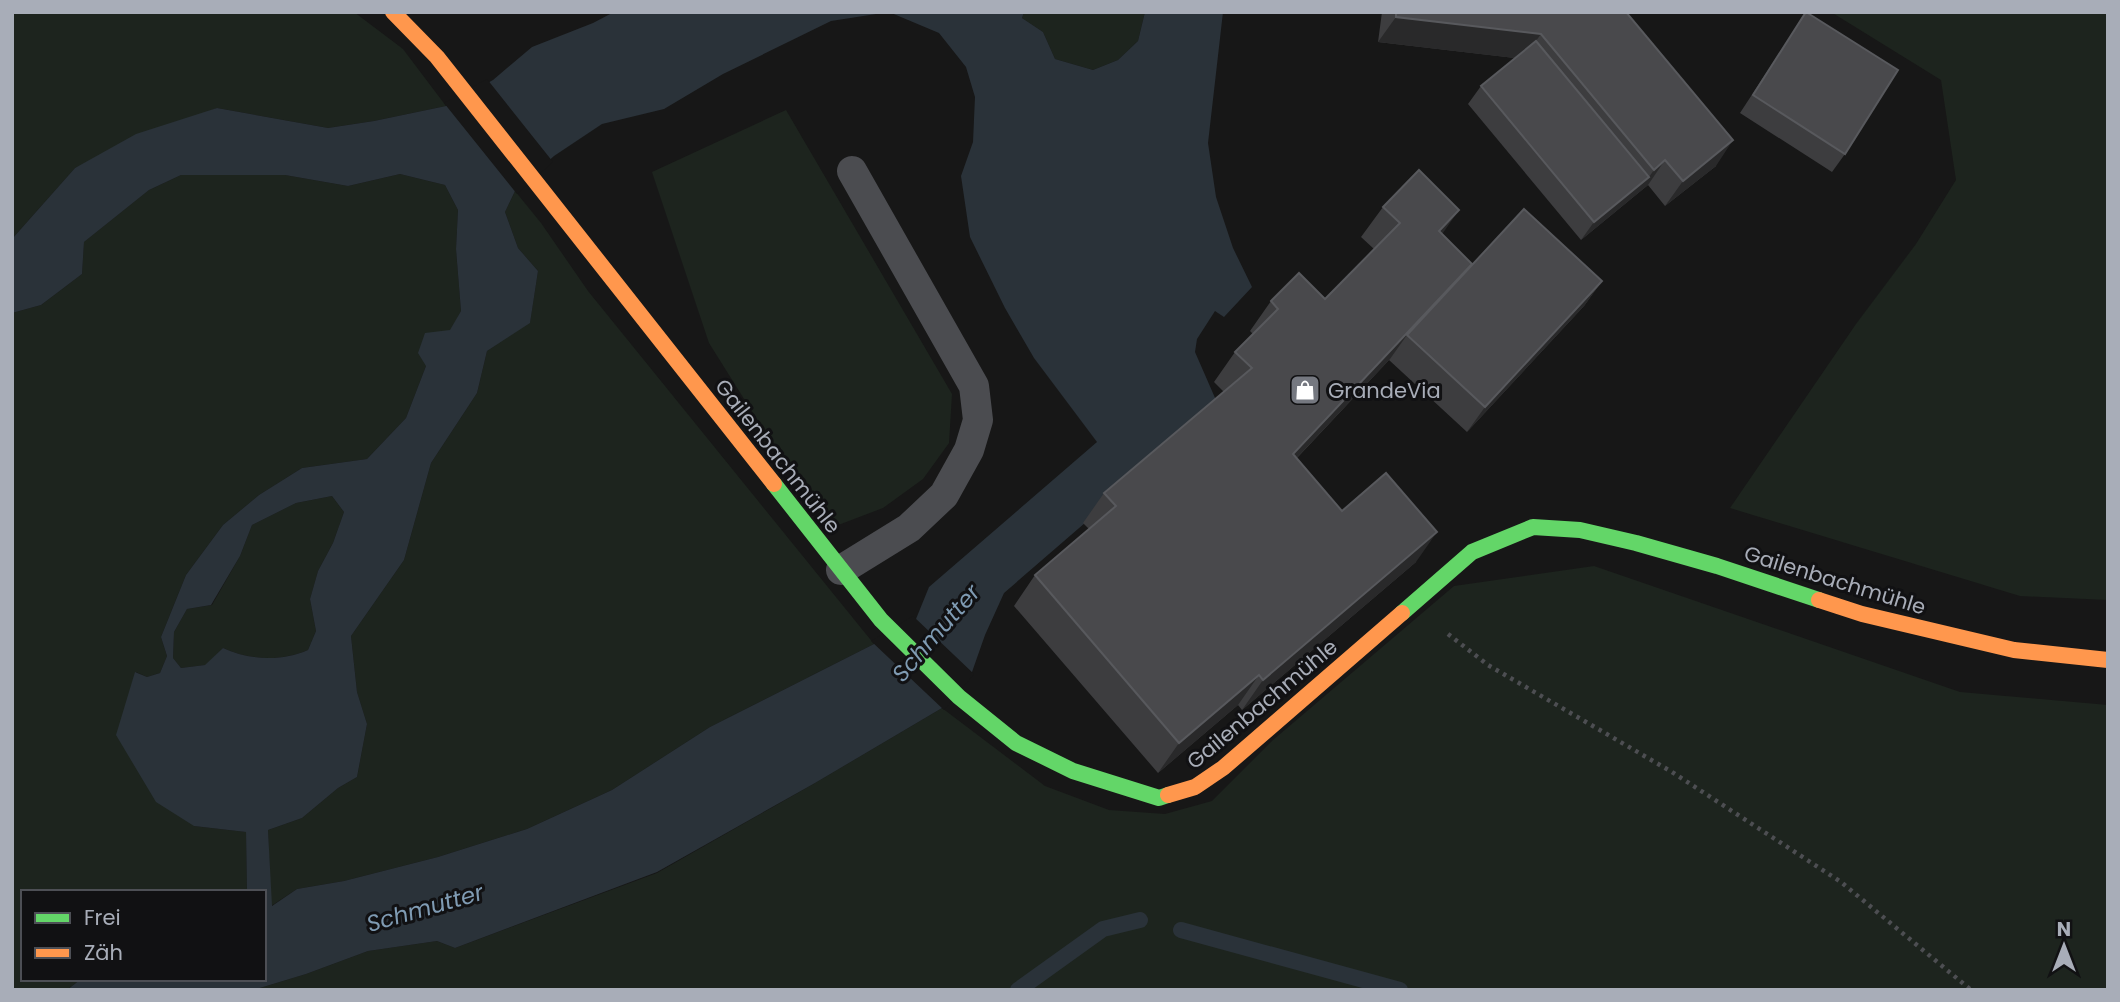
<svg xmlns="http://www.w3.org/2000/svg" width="2120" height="1002" font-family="Poppins,sans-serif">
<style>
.green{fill:#1d241e}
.water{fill:#2a3239;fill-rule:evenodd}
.pier{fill:#171717}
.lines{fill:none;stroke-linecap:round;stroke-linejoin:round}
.stream{stroke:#2a3239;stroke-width:16}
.path{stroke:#4d4e52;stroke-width:4.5;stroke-dasharray:3.5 5;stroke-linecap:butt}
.lane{stroke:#4b4c50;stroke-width:30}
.fast{stroke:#63d668;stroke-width:16}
.slow{stroke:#ff974d;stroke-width:16}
.wall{fill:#3d3d3f}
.shaded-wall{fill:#29292a}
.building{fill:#49494c;stroke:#58595d;stroke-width:2}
.labels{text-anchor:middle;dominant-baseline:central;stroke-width:6;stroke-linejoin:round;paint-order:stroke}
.poi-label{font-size:21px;fill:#a8adb8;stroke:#111113;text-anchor:start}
.street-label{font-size:21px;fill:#a8adb8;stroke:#111113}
.water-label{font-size:23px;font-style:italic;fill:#7f9bb3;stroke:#111113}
</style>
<rect width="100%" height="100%" fill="#171717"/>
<path class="green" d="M12 12H354L403 49 446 106 374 121 328 128 217 108 75 168 12 239Z
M1024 12H1145L1138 41 1118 60 1093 70 1055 59 1043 32 1022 18Z
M1831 12H2108V600L2020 596 1730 508 1856 324 1916 244 1956 180 1941 80Z
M786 110 952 394 949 443 923 479 883 508 833 527 810 504 709 343 652 172Z
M232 174 285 175 348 186 400 174 445 185 458 210 456 249 461 311 451 330 426 366 406 418 367 459 302 468 259 495 223 525 186 575 161 637 167 656 160 673 147 677 136 672 194 826 246 832 247 892H23V979H81L67 990H12V313L41 305 82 274 84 242 149 190 181 175Z
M515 191 541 223 588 291 874 644 710 727 612 790 527 829 438 857 344 881 297 889 271 906 268 830 302 818 338 788 357 777 367 724 357 692 351 636 404 560 431 463 477 393 487 351 530 322 538 271 518 248 505 212Z
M332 496 344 512 333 543 318 571 310 599 316 631 308 650C281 662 249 660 223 648L206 665 181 668 173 658 174 632 187 609 212 605 240 556 252 525 296 503Z
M1594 566 1960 692 2108 705V990H253L306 974 368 951 437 941 455 948 657 873 815 783 942 708 1045 786 1109 810 1165 814 1212 801 1273 740 1454 586Z"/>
<path class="water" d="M614 12H889L831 21 723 74 664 109 602 124 554 156 515 191 505 212 518 248 538 271 530 323 487 351 477 393 431 463 404 560 351 636 357 692 367 724 357 777 338 788 302 818 268 830 272 906 297 889 344 881 438 857 527 829 612 790 710 727 874 644 916 619 929 587 1097 442 1034 358 1005 308 970 237 961 176 973 142 975 97 966 67 939 33 889 12H1024L1022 18 1043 32 1055 59 1093 70 1118 60 1138 41 1145 12H1223L1208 143 1216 197 1233 248 1252 287 1224 317 1215 311 1197 339 1195 352 1219 407 1004 593 985 635 972 672 942 708 815 783 657 872 455 948 437 941 368 951 306 974 253 990H67L81 979H264V892H247L246 832 194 826 156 802 116 735 135 672 147 677 160 673 167 656 161 637 186 575 223 525 259 495 302 468 367 459 406 418 426 366 418 353 425 333 450 330 461 311 456 249 458 210 445 185 400 174 348 186 285 175H181L149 190 84 242 82 274 41 305 12 313V239L75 168 136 134 217 108 328 128 374 121 446 106 493 80 532 47 593 23ZM332 496 344 512 333 543 318 571 310 599 316 631 308 650C281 662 249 660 223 648L205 665 181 668 173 658 174 632 187 609 211 605 240 556 252 525 296 503Z"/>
<path class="pier" d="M487 79 553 162 517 194 444 103Z
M913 616 974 674 944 710 871 641Z"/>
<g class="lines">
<path class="stream" d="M1181 930 1400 990
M1018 990 1103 929 1140 920"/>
<path class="path" d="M1448 634 1488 665 1672 772 1841 882 1971 990"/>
<path class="lane" d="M841 570 909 528 944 495 969 450 978 420 974 386 852 171"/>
<path class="fast" d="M774 484 881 620 959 697 1016 743 1073 771 1159 798 1168 795
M1402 613 1472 552 1533 527 1580 530 1636 543 1717 566 1819 600"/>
<path class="slow" d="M393 12 437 57 774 484
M1819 600 1862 614 2014 650 2108 660
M1168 795 1195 787 1223 768 1402 613"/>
</g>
<path class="wall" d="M1382 12H1626L1716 166 1665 206 1648 185 1581 240 1468 104 1481 86 1515 58 1378 42Z
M1806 12 1845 154 1832 172 1740 113Z
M1383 207 1442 235 1472 264 1602 281 1584 306 1467 432 1389 360 1390 359 1297 458 1342 511 1416 562 1242 710 1238 705 1158 773 1014 606 1035 575 1089 529 1083 523 1104 493 1224 392 1214 382 1235 352 1253 334 1250 331 1271 301 1325 299 1374 249 1361 237Z"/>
<path class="shaded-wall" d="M1396 17 1541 34 1523 59 1378 42Z
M1733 140 1716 166 1665 206 1683 181Z
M1665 160 1648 185 1581 240 1594 222 1649 177 1654 170Z
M1459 210 1438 240 1439 231Z
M1472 264 1407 335 1390 359 1272 484 1293 454Z
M1602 281 1584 306 1467 432 1485 407Z
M1437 532 1416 562 1242 710 1263 680Z
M1259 675 1238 705 1158 773 1179 743Z"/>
<path class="building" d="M1396 12H1626L1733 140 1683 181 1665 160 1654 170 1541 34 1396 17Z
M1806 12 1898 70 1845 154 1753 95Z
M1536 41 1649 177 1594 222 1481 86Z
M1419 170 1459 210 1439 231 1472 264 1293 454 1342 511 1386 473 1437 532 1263 680 1259 675 1179 743 1035 575 1116 506 1104 493 1252 368 1235 352 1278 309 1271 301 1299 273 1325 299 1400 223 1383 207Z
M1524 209 1602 281 1485 407 1407 335Z"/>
<defs>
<g id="shop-square" transform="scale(1.575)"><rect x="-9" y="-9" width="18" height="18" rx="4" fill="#757880" stroke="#111113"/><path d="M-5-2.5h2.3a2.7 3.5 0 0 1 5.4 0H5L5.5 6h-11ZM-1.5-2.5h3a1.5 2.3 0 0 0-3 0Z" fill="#fff"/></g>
</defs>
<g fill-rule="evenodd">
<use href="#shop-square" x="1305" y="390"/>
</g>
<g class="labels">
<g class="poi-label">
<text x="1328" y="390">GrandeVia</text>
</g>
<g class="street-label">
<text transform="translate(778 456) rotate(52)">Gailenbachmühle</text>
<text transform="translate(1835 580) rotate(17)">Gailenbachmühle</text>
<text transform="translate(1262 704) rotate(-40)">Gailenbachmühle</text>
</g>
<g class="water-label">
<text transform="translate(936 633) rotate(-49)">Schmutter</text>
<text transform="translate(425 908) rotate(-16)">Schmutter</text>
</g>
</g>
<rect width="2120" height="1002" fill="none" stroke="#a8adb8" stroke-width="28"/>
<rect x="21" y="890" width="245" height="91" fill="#111113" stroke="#4d4f55" stroke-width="2"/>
<rect x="35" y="913" width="35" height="10" fill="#63d668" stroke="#4d4f55" stroke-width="2"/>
<text x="84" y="925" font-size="21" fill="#a8adb8">Frei</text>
<rect x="35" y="948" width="35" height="10" fill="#ff974d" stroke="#4d4f55" stroke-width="2"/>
<text x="84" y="960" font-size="21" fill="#a8adb8">Zäh</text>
<g transform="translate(2064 946)" stroke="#111113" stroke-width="5" paint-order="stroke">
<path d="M0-5L12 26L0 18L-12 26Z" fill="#a8adb8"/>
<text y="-10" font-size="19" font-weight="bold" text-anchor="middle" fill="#a8adb8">N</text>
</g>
</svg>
